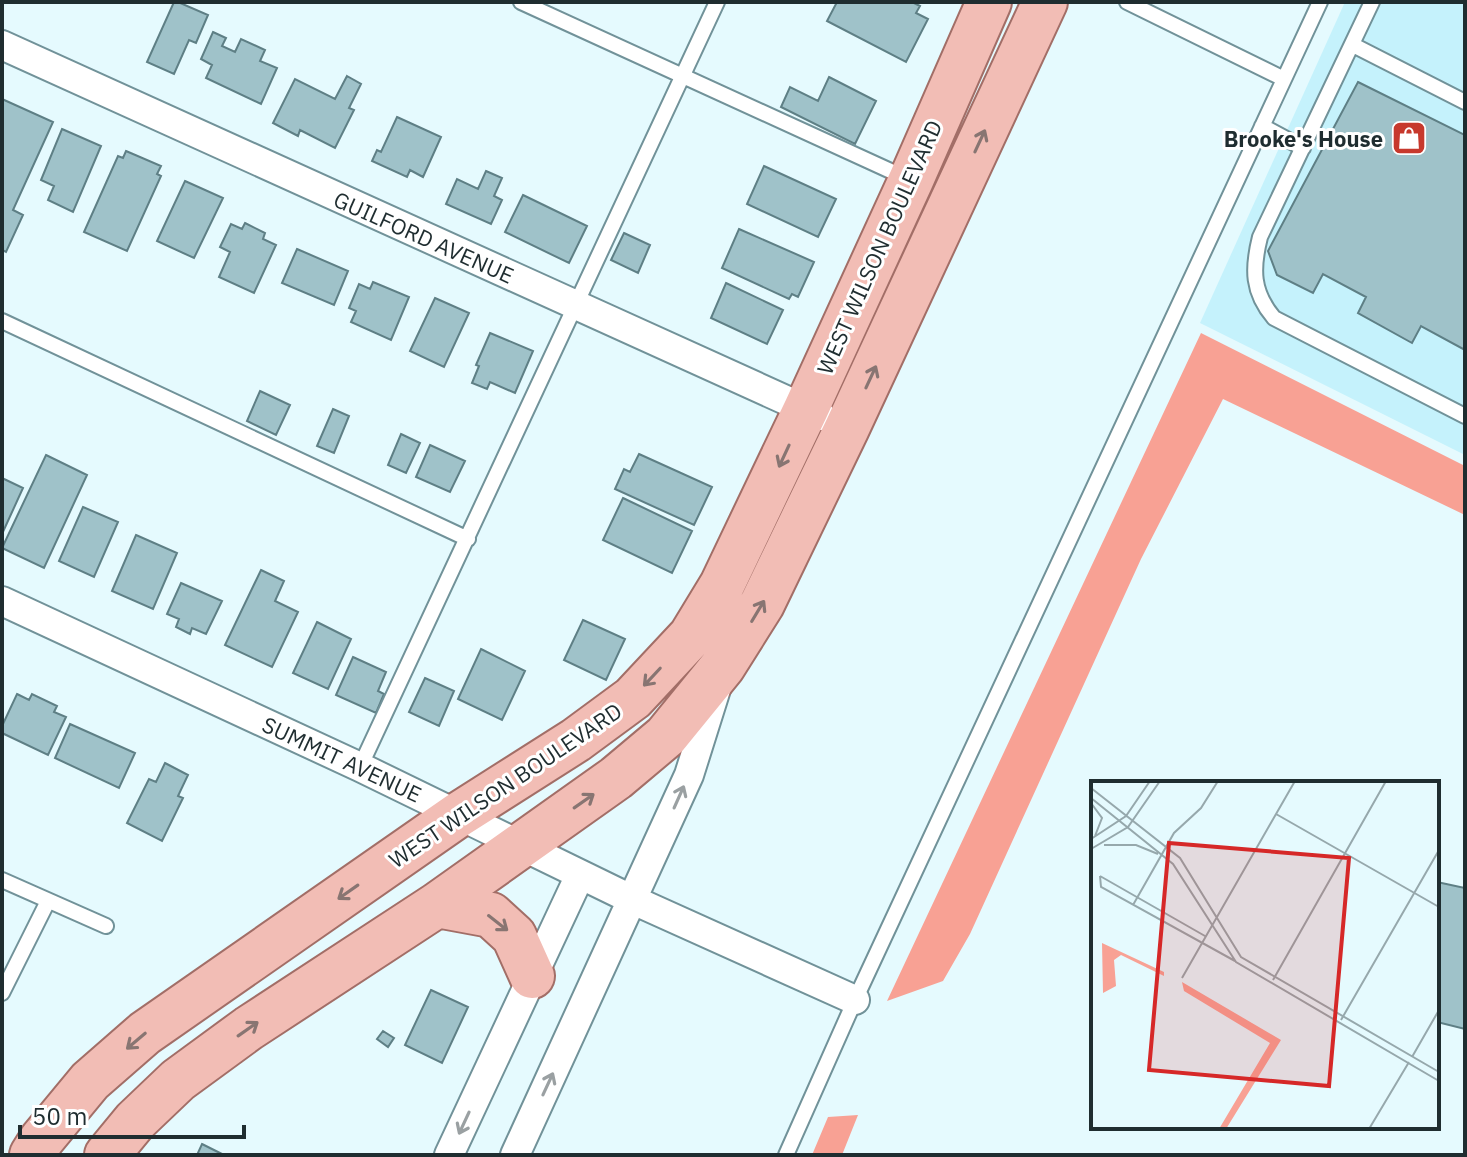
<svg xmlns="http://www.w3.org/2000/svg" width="1467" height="1157" font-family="'IBM Plex Sans',sans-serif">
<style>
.built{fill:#c5f2fc}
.forest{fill:#f8a194}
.building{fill:#9fc2c9;stroke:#5e7f85;stroke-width:2}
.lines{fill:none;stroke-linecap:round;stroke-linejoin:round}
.service-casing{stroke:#719299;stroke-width:18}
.minor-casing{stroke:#719299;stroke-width:32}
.primary-casing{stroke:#a26e67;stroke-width:48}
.service{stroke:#fff;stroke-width:14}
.minor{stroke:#fff;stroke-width:28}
.primary{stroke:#f2bdb5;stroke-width:44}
.oneway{stroke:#887572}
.oneway2{stroke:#9aa0a2}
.labels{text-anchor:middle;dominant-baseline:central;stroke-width:6;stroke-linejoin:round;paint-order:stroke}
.poi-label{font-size:22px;font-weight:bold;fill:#1f2d30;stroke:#fff;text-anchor:end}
.street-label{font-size:22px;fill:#1f2d30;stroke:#fff}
.inset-road{fill:none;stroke:#96a8ac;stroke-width:2}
.view{fill:#d62828;fill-opacity:0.15;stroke:#d62828;stroke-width:4}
.inset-edge{fill:none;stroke:#1f2d30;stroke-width:4}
</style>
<rect width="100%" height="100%" fill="#e5fafe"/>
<path class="built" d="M1345 2H1465V455L1200 323Z"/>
<path class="forest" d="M1201 333 1465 466V515L1223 399 1141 559 970 934 943 981 887 1001Z
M858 1115 842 1155H812L828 1117Z"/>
<path class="building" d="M174 2H178L208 15 196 43 189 40 174 74 147 62Z
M837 2H912L920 6 916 13 928 19 906 62 827 21Z
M213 32 226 38 222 46 235 52 241 39 265 50 260 61 277 68 261 104 206 78 212 65 201 59Z
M347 76 361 84 349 108 354 110 335 148 300 130 298 136 273 123 295 79 335 99Z
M829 77 876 101 855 144 781 107 790 87 818 101Z
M1358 82 1465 135V350L1421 326 1412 343 1358 313 1366 297 1323 274 1313 293 1277 275 1268 251Z
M2 99 53 122 13 210 23 215 6 252 2 250Z
M397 117 441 137 423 177 410 170 407 177 372 161 377 150 381 152Z
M62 129 101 146 73 212 48 200 54 186 41 180Z
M126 151 161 166 157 174 161 176 127 251 84 232 118 156 123 158Z
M764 166 836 199 818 237 747 204Z
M486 171 502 178 494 196 502 200 491 224 446 204 457 179 478 189Z
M185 181 223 198 194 258 157 241Z
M523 195 587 226 569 263 505 232Z
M245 223 265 233 263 239 276 245 254 293 219 277 230 252 220 247 231 224 242 229Z
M739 229 814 262 798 297 792 294 789 299 722 268Z
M624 233 650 245 638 273 611 260Z
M297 249 348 271 334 305 282 283Z
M373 282 409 297 391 340 351 322 356 311 349 308 359 284 370 289Z
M726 283 783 310 767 344 711 318Z
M435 298 469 313 444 367 410 351Z
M490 333 533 351 515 393 490 382 487 389 472 383 479 366 476 365Z
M260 391 290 405 276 435 247 421Z
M333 409 349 416 334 453 317 446Z
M401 434 420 443 406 473 388 465Z
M430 445 465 461 450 492 416 477Z
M639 454 712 487 694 525 615 489 624 469 630 472Z
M46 455 87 475 44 568 2 548Z
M2 478 23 488 2 534Z
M623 498 692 531 672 573 603 540Z
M83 507 118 522 94 577 59 561Z
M136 535 177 553 153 609 112 591Z
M261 570 284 581 275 601 298 612 272 667 225 645Z
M181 583 222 601 206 634 192 628 190 634 176 627 179 619 167 614Z
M583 620 625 639 606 680 564 660Z
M317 622 351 639 328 689 293 673Z
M481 649 525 671 502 720 458 699Z
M353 657 386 672 378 691 384 694 376 713 336 695Z
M425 678 454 691 439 726 409 712Z
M17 694 29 700 32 694 57 706 54 712 66 717 48 755 2 733V726Z
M70 724 135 753 119 788 55 758Z
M165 763 188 775 178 796 183 798 162 841 127 823 149 779 156 782Z
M1437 882 1465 888V1029L1437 1022Z
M431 990 468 1007 442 1063 405 1045Z
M383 1031 394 1038 388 1047 377 1039Z
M202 1144 224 1155H197Z"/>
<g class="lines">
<g class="service-casing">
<path id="service" d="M521 2 906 178
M1127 2 1284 79
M1372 2 1260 237C1252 269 1252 292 1274 318L1465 416
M1353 45 1465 102
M1262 126 1303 148
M2 321 468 539
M360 767 717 2
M2 880 106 926
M2 993 48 901
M786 1155 855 1000 1320 2"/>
</g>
<g class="minor-casing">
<path id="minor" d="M2 45 821 416
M2 601 360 767 633 900 855 1000
M449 1155 580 875
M515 1155 689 775 717 686"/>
</g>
<g class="primary-casing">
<path id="primary" d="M437 905 491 915 514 936 532 976
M32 1155 42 1139 90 1081 145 1033 458 815 576 740 633 698 691 636 722 585 806 409 911 180 989 2
M107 1155 135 1121 178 1080 249 1028 437 905 616 778 666 736 723 666 762 604 847 428 1045 2"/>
</g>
<use href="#service" class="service"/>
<use href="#minor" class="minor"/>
<use href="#primary" class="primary"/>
</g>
<defs><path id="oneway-shaft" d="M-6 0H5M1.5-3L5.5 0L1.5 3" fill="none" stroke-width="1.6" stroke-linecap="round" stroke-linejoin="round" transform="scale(2)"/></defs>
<g class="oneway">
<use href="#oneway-shaft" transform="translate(980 141) rotate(-65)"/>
<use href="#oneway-shaft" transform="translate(871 377) rotate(-65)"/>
<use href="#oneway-shaft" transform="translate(784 456) rotate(115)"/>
<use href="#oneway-shaft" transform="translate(758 611) rotate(-59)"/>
<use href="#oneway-shaft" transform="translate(652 677) rotate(133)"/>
<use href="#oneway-shaft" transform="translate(584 801) rotate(-35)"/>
<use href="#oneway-shaft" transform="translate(348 892) rotate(145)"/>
<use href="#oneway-shaft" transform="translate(498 923) rotate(38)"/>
<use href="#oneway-shaft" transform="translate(248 1029) rotate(-35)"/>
<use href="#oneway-shaft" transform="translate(136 1041) rotate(140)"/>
</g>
<g class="oneway2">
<use href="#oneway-shaft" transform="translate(679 797) rotate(-66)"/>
<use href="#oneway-shaft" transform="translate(548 1084) rotate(-65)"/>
<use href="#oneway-shaft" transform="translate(464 1123) rotate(115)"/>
</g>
<defs>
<g id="shop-square" transform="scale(1.8)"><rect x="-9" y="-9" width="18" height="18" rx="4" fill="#c7392d" stroke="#fff"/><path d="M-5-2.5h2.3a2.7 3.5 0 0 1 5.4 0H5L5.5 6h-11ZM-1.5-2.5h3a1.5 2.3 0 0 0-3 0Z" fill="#fff"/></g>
</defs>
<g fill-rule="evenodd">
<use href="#shop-square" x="1409" y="138"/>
</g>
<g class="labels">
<g class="poi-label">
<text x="1383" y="138">Brooke's House</text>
</g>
<g class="street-label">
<text transform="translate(424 237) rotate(24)">GUILFORD AVENUE</text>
<text transform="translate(879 247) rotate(-66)">WEST WILSON BOULEVARD</text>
<text transform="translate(342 759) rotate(25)">SUMMIT AVENUE</text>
<text transform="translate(505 785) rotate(-34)">WEST WILSON BOULEVARD</text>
</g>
</g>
<g transform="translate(1091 781)">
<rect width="348" height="348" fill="#e5fafe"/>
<path d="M11 162 73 191V195L30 174 23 179 25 205 12 212ZM91 201 190 259 135 348H128L179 262 93 210Z" fill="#f8a194"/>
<path class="inset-road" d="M0 7 89 77 150 176 348 291M0 17 82 83 145 181 348 300M0 22 11 37 4 55M185 33 348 126M0 58 35 35 59 0M13 64H45L67 73M0 68 37 46 69 0M9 95 10 106 144 180M9 95 114 155M42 124 83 52 110 27 127 0M91 197 204 0M182 199 295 0M250 239 348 69M321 276 348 229M278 348 318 281"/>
<path class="view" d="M78 62 258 77 238 305 58 289Z"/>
<rect width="348" height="348" class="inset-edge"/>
</g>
<rect width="1467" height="1157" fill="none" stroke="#1f2d30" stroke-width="8"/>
<path d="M20 1125v12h224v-12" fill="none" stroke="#1f2d30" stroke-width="4"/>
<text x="32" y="1125" font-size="24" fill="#1f2d30" stroke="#ffffff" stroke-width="6" paint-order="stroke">50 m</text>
</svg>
